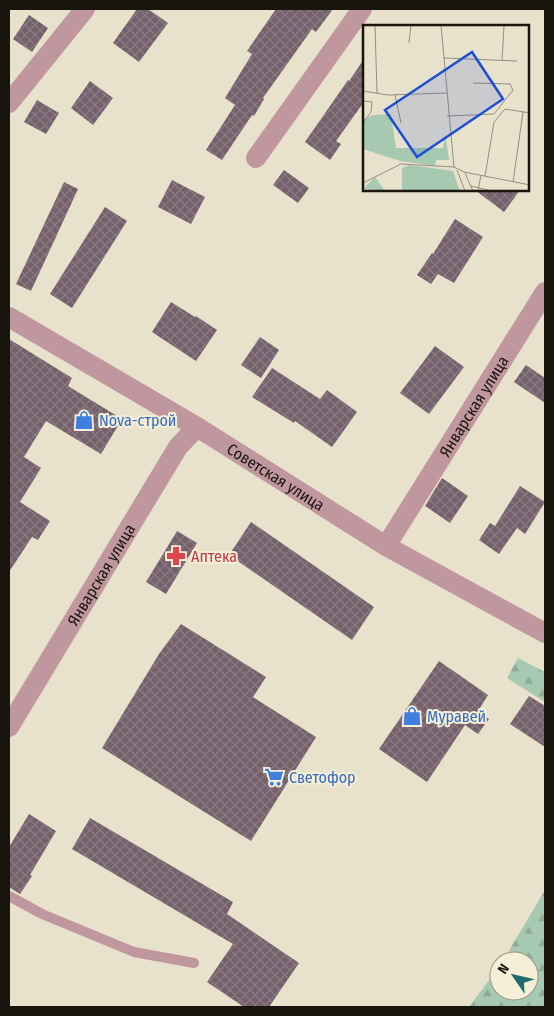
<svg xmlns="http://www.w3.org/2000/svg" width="554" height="1016" font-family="'Fira Sans Condensed',sans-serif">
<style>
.forest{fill:url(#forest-firs)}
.building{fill:url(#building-cross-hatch)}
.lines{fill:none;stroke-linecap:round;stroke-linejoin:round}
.service{stroke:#c0979f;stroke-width:10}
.minor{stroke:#c0979f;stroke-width:20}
.labels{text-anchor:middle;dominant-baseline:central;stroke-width:4;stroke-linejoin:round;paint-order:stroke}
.street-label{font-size:16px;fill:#17150d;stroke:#f5efd8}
.shop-label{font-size:16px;fill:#366cbe;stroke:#f5efd8;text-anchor:start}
.health-label{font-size:16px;fill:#be3a42;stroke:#f5efd8;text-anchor:start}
.inset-road{fill:none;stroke:#948f7f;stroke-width:1}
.view{fill:#1d4ed8;fill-opacity:0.15;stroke:#1d4ed8;stroke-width:2.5}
.inset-edge{fill:none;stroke:#17150d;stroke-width:2.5}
</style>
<defs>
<pattern id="forest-firs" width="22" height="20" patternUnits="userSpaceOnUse" patternTransform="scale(1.25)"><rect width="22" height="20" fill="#a7c8b1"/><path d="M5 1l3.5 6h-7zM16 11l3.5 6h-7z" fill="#8fab97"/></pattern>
<pattern id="building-cross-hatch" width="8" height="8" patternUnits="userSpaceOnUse" patternTransform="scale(1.25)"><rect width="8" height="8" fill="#75606b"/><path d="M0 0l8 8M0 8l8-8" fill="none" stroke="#897b82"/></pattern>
</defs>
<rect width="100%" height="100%" fill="#e8e1cb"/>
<path class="forest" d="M518 658 545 672V702L507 678Z
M545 890V1007H469L499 967V991H529V961H503Z"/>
<path class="building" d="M137 9H148L168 23 139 62 113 43Z
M276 9H333L316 32 312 29 263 98 264 99 254 116 252 115 222 160 206 150 235 105 225 98 252 54 247 51Z
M29 15 48 28 32 52 13 39Z
M364 59V102L336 141 341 144 330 160 305 142 348 80 349 81Z
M90 81 113 98 93 125 71 108Z
M37 100 59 113 46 134 24 122Z
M284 170 309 188 298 203 273 185Z
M172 180 205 197 191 224 158 207Z
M64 182 78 189 31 291 16 284Z
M475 190H520L504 212Z
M105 207 127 221 72 308 50 294Z
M455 219 483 237 454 283 438 274 431 284 417 275 432 253 433 254Z
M171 302 195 317 196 316 217 330 196 361 152 332Z
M260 337 279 350 261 378 241 365Z
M9 339 72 378 68 386 122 419 101 454 46 421 24 457 41 468 20 502 50 521 38 540 32 537 9 572Z
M435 346 464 367 429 414 400 393Z
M526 365 545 378V403L514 382Z
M272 368 320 399 327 390 357 412 332 447 295 421 294 423 252 397Z
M442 478 468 496 450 523 425 506Z
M520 486 545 502 525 534 517 528 499 554 479 540 490 523 495 526Z
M251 522 374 607 352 640 229 555Z
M177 531 197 543 166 594 146 582Z
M181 624 266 677 253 697 316 737 251 841 102 748 159 654Z
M439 661 488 695 478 711 489 719 478 734 465 725 427 782 379 749Z
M529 696 545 706V747L510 724Z
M29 814 56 831 30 875 32 876 20 894 9 887V847Z
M90 818 233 902 227 914 299 963 269 1007H244L207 982 233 944 72 849Z"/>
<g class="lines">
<path class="service" d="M9 896 42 914 134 952 194 963"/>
<g class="minor">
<path d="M9 103 85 9"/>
<path d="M256 158 362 9"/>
<path id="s1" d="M9 317 197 427 386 546 545 633"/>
<path id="s2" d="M386 546 545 292"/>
<path id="s3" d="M9 727 178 447 197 427"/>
</g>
</g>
<defs>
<g id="shop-bare" transform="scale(1.5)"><path d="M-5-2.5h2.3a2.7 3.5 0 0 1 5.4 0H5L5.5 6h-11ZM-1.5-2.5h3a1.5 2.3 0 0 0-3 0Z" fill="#3f7fe0" stroke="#f5efd8" stroke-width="2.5" paint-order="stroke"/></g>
<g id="pharmacy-bare" transform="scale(1.5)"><path d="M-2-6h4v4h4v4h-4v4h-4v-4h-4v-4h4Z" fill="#e0444e" stroke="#f5efd8" stroke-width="2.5" paint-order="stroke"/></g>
<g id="supermarket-bare" transform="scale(1.5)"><path d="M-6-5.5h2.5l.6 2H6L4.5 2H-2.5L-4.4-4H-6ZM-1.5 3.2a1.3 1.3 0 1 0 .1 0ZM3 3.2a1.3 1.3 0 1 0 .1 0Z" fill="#3f7fe0" stroke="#f5efd8" stroke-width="2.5" paint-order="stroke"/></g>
</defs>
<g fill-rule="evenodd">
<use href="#shop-bare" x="84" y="420"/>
<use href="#pharmacy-bare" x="176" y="556"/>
<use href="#shop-bare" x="412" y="716"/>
<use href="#supermarket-bare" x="274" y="777"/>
</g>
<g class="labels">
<g class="street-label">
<text stroke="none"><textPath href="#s2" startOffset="165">Январская улица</textPath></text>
<text stroke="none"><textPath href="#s1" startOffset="311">Советская улица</textPath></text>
<text stroke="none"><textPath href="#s3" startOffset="178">Январская улица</textPath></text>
</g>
<g class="shop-label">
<text x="99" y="420">Nova-строй</text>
<text x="427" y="716">Муравей</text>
<text x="289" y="777">Светофор</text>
</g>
<g class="health-label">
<text x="191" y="556">Аптека</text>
</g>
</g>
<g transform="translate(363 25)">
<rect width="166" height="166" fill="#e8e1cb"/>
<path d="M28 89 33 123H80L82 108 86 135H73L72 141 37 136 0 124V95L10 90ZM47 140 90 146 97 166H39V143ZM12 152 22 166 0 164Z" fill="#a7c8b1"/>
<path class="inset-road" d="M12 0 14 68M64 0H99M78 0 91 142 101 147 167 160M46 18 48 0M81 33 154 36M139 36 141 0M0 66 25 70 84 68M32 70 38 98M0 76 9 77 8 87 0 98M84 91 131 89 150 65 147 59 110 58M94 145 102 166M102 148 110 166M122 151 131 97 142 84 167 88M150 157 160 87M0 158 38 139 91 142M108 161 129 166M115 166 118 150"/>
<path class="view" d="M109 27 140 74 54 132 22 85Z"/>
<rect width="166" height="166" class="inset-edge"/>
</g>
<rect width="554" height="1016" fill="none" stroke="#17150d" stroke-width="20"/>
<g transform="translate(514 976) rotate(304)"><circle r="24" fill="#f5efd8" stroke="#9c9887"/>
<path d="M0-4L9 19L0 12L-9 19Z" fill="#1f6c6e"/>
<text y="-8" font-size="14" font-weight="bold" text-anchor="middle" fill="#17150d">N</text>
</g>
</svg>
